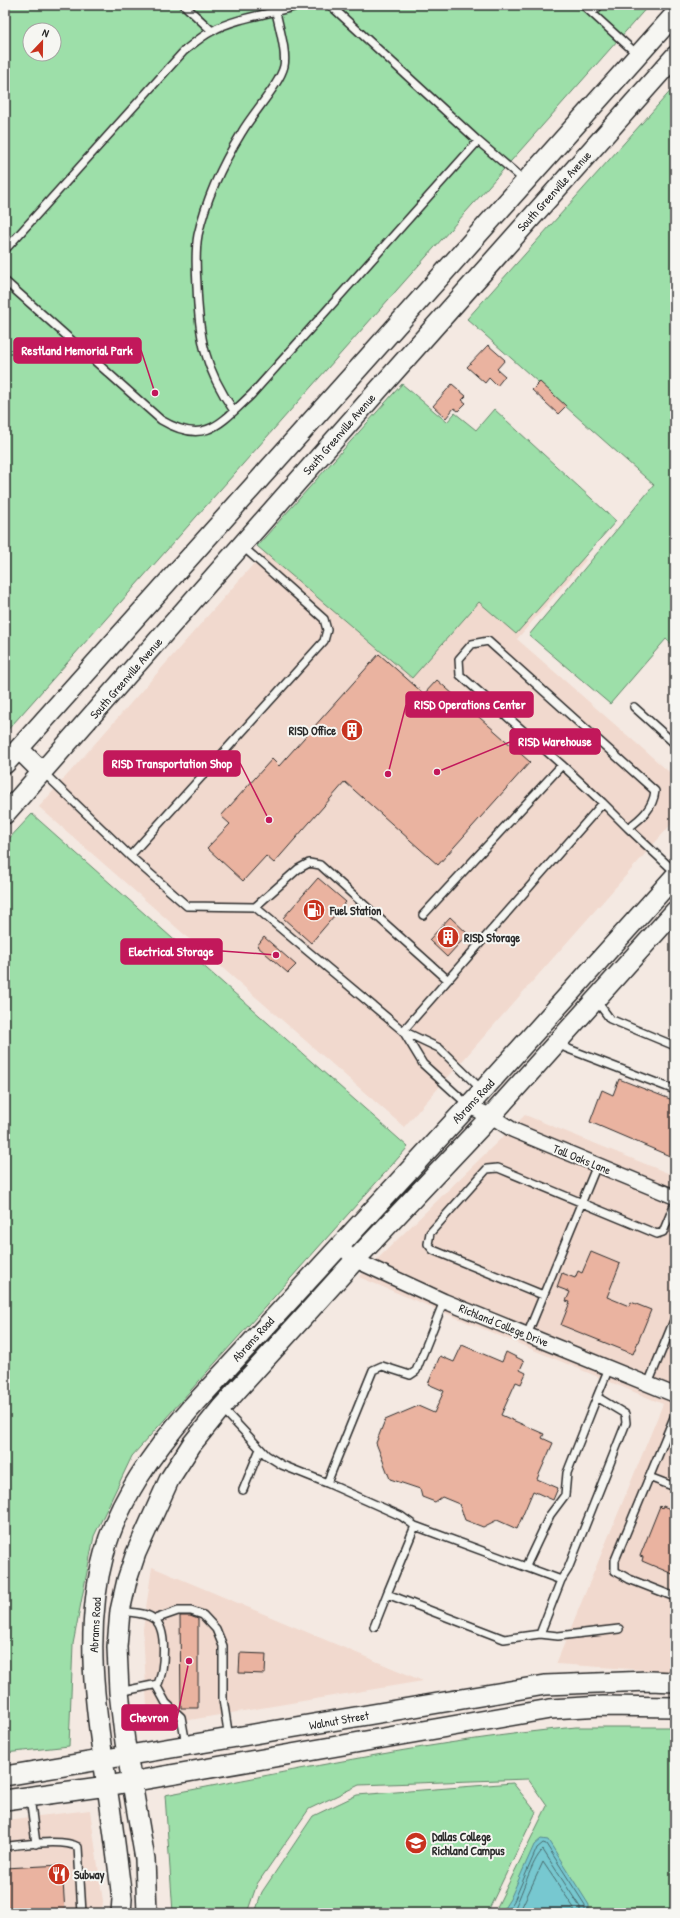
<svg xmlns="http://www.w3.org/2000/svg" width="680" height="1918" font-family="'Patrick Hand',sans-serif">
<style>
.built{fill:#f1d9ce}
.green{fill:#9ddfa9;stroke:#64856a;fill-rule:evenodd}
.water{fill:#77c8d0;stroke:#59898e}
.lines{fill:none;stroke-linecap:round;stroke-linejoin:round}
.shore{stroke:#496a6d;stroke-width:1}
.building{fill:#eab3a0;stroke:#2b2b2b}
.service-casing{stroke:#2b2b2b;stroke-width:10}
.minor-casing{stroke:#2b2b2b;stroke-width:17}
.secondary-casing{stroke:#2b2b2b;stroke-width:22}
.service{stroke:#f6f6f2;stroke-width:7}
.minor{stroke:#f6f6f2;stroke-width:14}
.secondary{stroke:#f6f6f2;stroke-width:19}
.labels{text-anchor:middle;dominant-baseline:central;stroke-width:4;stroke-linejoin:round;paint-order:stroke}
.street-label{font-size:12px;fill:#2b2b2b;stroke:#f6f6f2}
.poi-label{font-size:12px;font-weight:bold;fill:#2b2b2b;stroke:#f6f6f2;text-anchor:start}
.leader{fill:none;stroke:#c2185b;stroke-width:1.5}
.callout-dot{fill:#c2185b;stroke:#f6f6f2;stroke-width:1.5}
.callout{fill:#c2185b;stroke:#c2185b;stroke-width:1.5}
.callout-label{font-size:13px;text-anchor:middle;font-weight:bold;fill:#fff}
</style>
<rect width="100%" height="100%" fill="#f4e9e2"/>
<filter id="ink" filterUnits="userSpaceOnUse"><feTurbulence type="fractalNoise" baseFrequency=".025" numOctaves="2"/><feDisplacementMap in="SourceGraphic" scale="8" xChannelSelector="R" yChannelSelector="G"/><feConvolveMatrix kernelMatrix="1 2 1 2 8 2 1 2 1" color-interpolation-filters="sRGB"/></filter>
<g filter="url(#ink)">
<path class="built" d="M400 398 586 560 517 639 675 777V820L404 1127 39 807Z
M525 1115 675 1176V1672L556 1664 663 1404 359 1277Z
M152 1567 423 1681 148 1727 143 1629Z
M90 1810 103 1901 102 1913H5V1820Z"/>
<path class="green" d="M5 5H649L5 733ZM30 30H54V54H30Z
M675 86V647L666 639 610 704 529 635 654 485 467 319Z
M402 384 447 422 455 413 476 430 494 409 616 521 516 634 479 602 412 678 257 546Z
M32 814 408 1147 132 1456 94 1536 73 1644 69 1746 5 1753V843Z
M576 1727H675V1913H494L547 1806 528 1779 359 1785 309 1809 257 1884 247 1913H173L165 1795C301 1769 438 1740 576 1727Z
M513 1783 536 1812 487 1913H255L262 1892 313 1816 357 1795Z"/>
<path class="water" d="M541 1839 548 1840 589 1905V1913H501L510 1899 534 1845Z"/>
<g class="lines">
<path class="shore" d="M506 1913 514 1901 537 1848 543 1843 546 1844 585 1905V1913
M512 1913C522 1897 531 1860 543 1850L580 1907V1913
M519 1913 543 1862 574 1908V1913"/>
</g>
<path class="building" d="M488 345 505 360 497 369 505 376 497 386 489 378 485 383 467 367Z
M540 382 566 406 558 414 532 390Z
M452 384 466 396 462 400 466 403 458 411 454 408 446 418 433 406Z
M379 654 424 694 437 680 530 762 438 865 345 782 274 863 266 856 243 881 207 848 230 824 221 816 272 759 279 766Z
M318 878 346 902 311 943 283 918Z
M450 917 468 934 447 957 429 940Z
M264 937 296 965 288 973 257 946Z
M619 1079 675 1101V1149L672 1157 590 1122 602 1090 613 1095Z
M591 1252 620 1264 607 1297 629 1306 631 1302 651 1310 633 1354 561 1325 570 1302 566 1301 570 1292 557 1287 562 1273 575 1278 578 1271 582 1273Z
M462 1345 502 1362 506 1352 524 1361 520 1370 526 1373 521 1384 516 1382 501 1415 544 1434 542 1438 553 1443 537 1479 558 1488 553 1500 533 1491 517 1529 497 1520 483 1527 465 1520 459 1504 442 1497 435 1502 422 1497 420 1489 390 1479 376 1443 385 1420 418 1406 434 1413 444 1391 428 1384 440 1356 454 1362Z
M660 1506 662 1508 663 1506 675 1511V1575L642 1561 643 1557 640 1556Z
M180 1616H190L198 1619V1708H181Z
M240 1653 266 1654 265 1674 239 1673Z
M62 1865 65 1913H5V1868Z"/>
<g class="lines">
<g class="service-casing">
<path id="service" d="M184 5 212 31
M330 5 478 141 525 181
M583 5 638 55
M592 13 600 5
M5 250 184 51C193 44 202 36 212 31 234 18 274 13 301 5
M5 281 161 420C205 446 220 424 252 394L478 141
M234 411C204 368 199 337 197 286 196 269 195 251 198 235 206 199 223 163 242 132 252 114 280 84 284 66 287 52 279 27 276 12
M634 707 675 744
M562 765 603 803
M43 772 130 856 187 906 255 907 403 1031 439 1048 482 1090
M628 828 675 872
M130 856 324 641 327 630 324 619 242 546
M255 907 298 869 309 863 320 865 448 980
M596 1000 610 1019 675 1046
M403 1031 603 803 628 828C642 818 653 808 655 791L488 641 472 644 459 659 460 675 562 765 423 915
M403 1031 423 1064 468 1105
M559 1042 566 1048 675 1090
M543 1295 433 1250 428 1244 430 1233 487 1169 498 1168 657 1234 663 1232 675 1203
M527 1335 597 1165
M648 1384 675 1318
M222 1408 266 1455 282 1465 327 1483 373 1370 382 1366 410 1375 416 1371 444 1301
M675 1415 615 1560V1571L629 1579 675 1597
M649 1477 675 1487
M327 1483 401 1516 415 1526 561 1580 568 1569 626 1423 625 1414 597 1397 609 1368
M243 1490 260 1449
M415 1526 387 1594 504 1639 540 1634 561 1580
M526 1566 550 1515 565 1495 567 1473 597 1397
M155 1619 178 1611H191L203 1615 216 1629 223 1646V1699L229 1738
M374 1627 387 1594
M540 1634 558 1636 619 1629
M156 1685 166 1703 181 1717 186 1744
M119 1692 158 1684C164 1670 168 1629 154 1619 146 1612 131 1613 121 1611
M30 1797 36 1844
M5 1846C24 1845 63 1838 78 1847L82 1913"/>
</g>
<g class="minor-casing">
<path id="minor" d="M468 1106 491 1116 513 1130 675 1197
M339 1245 355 1260 444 1301 675 1395"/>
</g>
<g class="secondary-casing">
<path id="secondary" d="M19 749 42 772
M5 764 675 14
M5 814 380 388 675 56
M5 1776 545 1685 649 1681 675 1682
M5 1800 107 1786 550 1709 603 1706 675 1707
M121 1913 122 1899C118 1866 114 1833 109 1800 97 1719 82 1635 104 1554 118 1500 154 1451 190 1409L483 1090 675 876
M147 1913 145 1859 125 1742 119 1692 117 1647 120 1611 127 1580 136 1553 169 1480 192 1444 221 1408 355 1260 491 1116 675 911"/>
</g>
<use href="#service" class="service"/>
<use href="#minor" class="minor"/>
<use href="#secondary" class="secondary"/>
</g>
</g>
<defs>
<g id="building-disc" transform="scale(1.15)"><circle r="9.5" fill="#c8321e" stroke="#f6f6f2"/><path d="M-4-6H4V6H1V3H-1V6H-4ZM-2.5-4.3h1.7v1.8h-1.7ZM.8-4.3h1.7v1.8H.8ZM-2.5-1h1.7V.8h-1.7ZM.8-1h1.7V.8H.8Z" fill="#fff"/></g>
<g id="fuel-disc" transform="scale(1.15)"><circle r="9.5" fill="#c8321e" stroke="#f6f6f2"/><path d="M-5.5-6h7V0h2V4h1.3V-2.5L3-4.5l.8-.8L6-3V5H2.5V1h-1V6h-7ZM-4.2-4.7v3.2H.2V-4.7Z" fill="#fff"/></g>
<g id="university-disc" transform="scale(1.15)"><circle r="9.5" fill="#c8321e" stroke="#f6f6f2"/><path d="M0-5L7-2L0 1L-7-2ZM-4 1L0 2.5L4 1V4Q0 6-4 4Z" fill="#fff"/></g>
<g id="restaurant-disc" transform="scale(1.15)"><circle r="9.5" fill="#c8321e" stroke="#f6f6f2"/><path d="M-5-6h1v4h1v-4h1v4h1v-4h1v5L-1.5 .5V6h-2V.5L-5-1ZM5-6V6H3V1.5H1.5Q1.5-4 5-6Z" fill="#fff"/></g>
</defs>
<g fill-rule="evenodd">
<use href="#building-disc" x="352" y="730"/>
<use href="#fuel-disc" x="314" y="910"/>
<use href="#building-disc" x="448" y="937"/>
<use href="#university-disc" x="416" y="1843"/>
<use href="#restaurant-disc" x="59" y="1874"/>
</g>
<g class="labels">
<g class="street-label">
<text transform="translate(554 191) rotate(-48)">South Greenville Avenue</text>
<text transform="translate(339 434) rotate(-49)">South Greenville Avenue</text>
<text transform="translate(126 678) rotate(-49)">South Greenville Avenue</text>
<text transform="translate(473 1101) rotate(-47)">Abrams Road</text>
<text transform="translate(582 1159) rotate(22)">Tall Oaks Lane</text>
<text transform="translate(504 1325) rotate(22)">Richland College Drive</text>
<text transform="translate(253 1339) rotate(-48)">Abrams Road</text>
<text transform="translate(95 1625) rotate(-87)">Abrams Road</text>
<text transform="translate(339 1720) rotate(-10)">Walnut Street</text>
</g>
<g class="poi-label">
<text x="336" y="730" text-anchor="end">RISD Office</text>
<text x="330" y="910">Fuel Station</text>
<text x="464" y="937">RISD Storage</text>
<text x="432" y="1836">Dallas College<tspan x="432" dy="14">Richland Campus</tspan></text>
<text x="74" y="1874">Subway</text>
</g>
</g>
<path class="leader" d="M155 393L141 350M388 774L406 705M437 772L510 742M269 820L240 763M276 955L222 951M189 1661L177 1718"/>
<g class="callout-dot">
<circle cx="155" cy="393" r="4"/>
<circle cx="388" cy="774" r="4"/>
<circle cx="437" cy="772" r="4"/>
<circle cx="269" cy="820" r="4"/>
<circle cx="276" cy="955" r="4"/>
<circle cx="189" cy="1661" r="4"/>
</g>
<g class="callout">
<rect x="14" y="338" width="127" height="25" rx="4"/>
<rect x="406" y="692" width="127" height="25" rx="4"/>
<rect x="510" y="729" width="90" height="25" rx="4"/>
<rect x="104" y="751" width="136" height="25" rx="4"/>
<rect x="121" y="939" width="101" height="25" rx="4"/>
<rect x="122" y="1705" width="55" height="25" rx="4"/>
</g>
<g class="callout-label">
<text x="77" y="355">Restland Memorial Park</text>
<text x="470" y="709">RISD Operations Center</text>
<text x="555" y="746">RISD Warehouse</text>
<text x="172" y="768">RISD Transportation Shop</text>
<text x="171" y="956">Electrical Storage</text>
<text x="149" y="1722">Chevron</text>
</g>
<rect width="680" height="1918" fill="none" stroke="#f6f6f2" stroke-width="20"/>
<rect x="10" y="10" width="660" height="1898" fill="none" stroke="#2b2b2b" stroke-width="1.5" filter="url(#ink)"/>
<g transform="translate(42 42) rotate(22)"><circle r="19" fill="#f6f6f2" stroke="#a5a5a2"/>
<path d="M0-3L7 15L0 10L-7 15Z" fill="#c8321e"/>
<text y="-6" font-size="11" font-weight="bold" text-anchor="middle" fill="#2b2b2b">N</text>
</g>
</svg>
